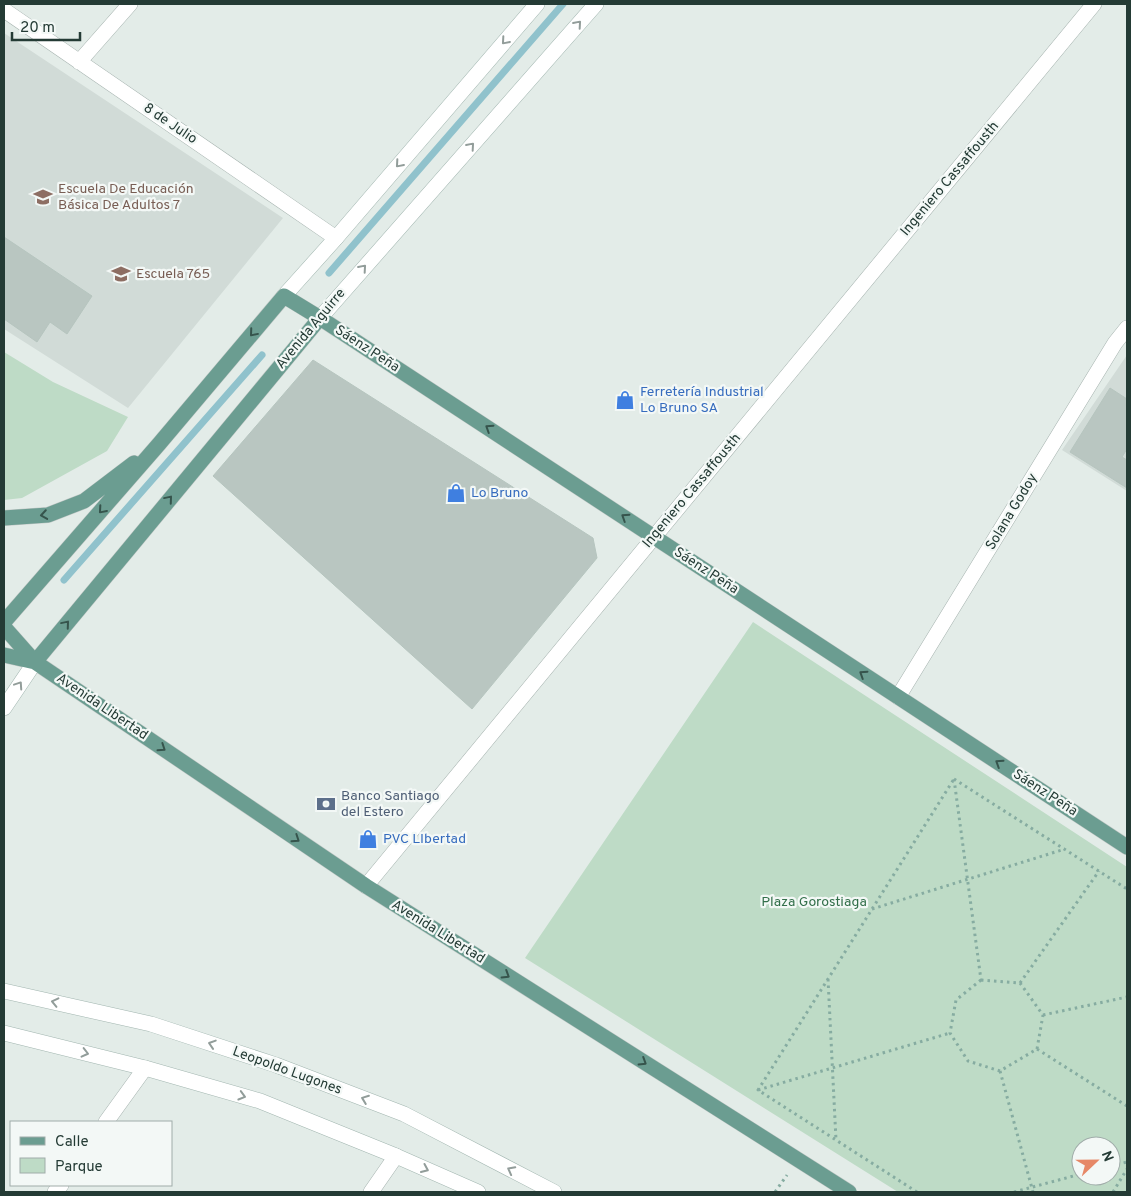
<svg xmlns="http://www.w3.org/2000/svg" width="1131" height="1196" font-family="Overpass,sans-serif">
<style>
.built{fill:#d1dbd7}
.green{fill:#bedbc6;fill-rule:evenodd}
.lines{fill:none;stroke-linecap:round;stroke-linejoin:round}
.stream{stroke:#90c2cc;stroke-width:7}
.building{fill:#b9c6c1;stroke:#b6c5bf}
.street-casing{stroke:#a6b3af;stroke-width:16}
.secondary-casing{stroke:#a2b6b0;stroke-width:16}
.primary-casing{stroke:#c2c8c6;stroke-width:16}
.path{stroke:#86aca1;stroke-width:3;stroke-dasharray:2.5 4;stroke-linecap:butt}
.street{stroke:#fff;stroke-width:15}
.secondary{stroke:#fff;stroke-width:15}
.primary{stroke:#6b9d91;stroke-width:15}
.oneway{stroke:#929d9a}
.oneway2{stroke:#36544c}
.labels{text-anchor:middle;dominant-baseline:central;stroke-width:4.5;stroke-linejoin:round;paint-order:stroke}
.street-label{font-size:14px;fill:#243b35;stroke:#f3f8f6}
.education-label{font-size:14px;fill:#785e54;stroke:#f3f8f6;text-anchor:start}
.shop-label{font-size:14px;fill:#366cbe;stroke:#f3f8f6;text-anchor:start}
.service-label{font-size:14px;fill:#4e5e75;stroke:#f3f8f6;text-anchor:start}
.park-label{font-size:14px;fill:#326f4a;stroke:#f3f8f6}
</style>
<rect width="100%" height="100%" fill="#e3ece8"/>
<path class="built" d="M4 33 283 218 128 408 4 329Z
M1127 355V491L1062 450Z"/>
<path class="green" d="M4 352 53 382 128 417 107 451 22 498 4 500Z
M753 622 1127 867V1192H898L525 958ZM1081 1146H1111V1176H1081Z"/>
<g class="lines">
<path class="stream" d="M329 273 563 4
M64 580 262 355"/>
</g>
<path class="building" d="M4 237 92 296 67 334 50 322 37 342 4 319V270L6 267 4 266Z
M313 360 593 538 597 558 472 709 213 476Z
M1110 388 1127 399 1126 406H1127V449L1122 457 1127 460V488L1070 452Z"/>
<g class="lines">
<g class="street-casing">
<path id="street" d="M4 10 336 238
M79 62 130 4
M898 697 1115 343 1127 328
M366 886 1094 4
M106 1122 145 1068
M55 1192 61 1185
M371 1192 396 1156"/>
</g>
<g class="secondary-casing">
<path id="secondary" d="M284 296 336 238 537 4
M320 318 596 4
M4 708 35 662
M4 991 151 1024 276 1065 404 1114 554 1192
M4 1033 145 1068 260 1101 396 1156 478 1192"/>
</g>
<g class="primary-casing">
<path id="primary" d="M4 518 48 515 84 501 134 463
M4 622 159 444 284 296 320 318 1127 847
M4 627 35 662 366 886 849 1192
M4 655 35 662
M35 662 320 318"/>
</g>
<path class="path" d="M954 779 1127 889
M954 779 981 980
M872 909 1065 849
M828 979 836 1140
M981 980 1020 983 1043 1015 1037 1049 1000 1071 968 1061 950 1033 956 1000Z
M1020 983 1099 871
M1043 1015 1127 997
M1037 1049 1127 1106
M1000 1071 1033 1192
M758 1090 950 1033
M1111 1166 1127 1162
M775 1192 787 1175
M917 1192 758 1090 954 779
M1014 1192 1081 1174
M1113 1192 1127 1169"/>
<use href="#street" class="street"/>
<use href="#secondary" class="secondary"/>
<use href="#primary" class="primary"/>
</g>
<defs><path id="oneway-chevron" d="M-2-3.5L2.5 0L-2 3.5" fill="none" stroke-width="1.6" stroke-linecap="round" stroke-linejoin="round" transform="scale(1.25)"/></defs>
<g class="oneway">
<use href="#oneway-chevron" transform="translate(578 24) rotate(-49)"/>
<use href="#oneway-chevron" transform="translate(505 41) rotate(131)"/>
<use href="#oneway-chevron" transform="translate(471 146) rotate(-49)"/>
<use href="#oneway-chevron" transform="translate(399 164) rotate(131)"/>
<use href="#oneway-chevron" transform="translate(363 268) rotate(-49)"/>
<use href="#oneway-chevron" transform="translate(19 685) rotate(-56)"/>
<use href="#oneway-chevron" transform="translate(55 1002) rotate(-167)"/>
<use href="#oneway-chevron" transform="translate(212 1044) rotate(-162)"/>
<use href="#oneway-chevron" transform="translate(85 1053) rotate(14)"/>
<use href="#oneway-chevron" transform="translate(242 1096) rotate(16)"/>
<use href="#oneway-chevron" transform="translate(365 1099) rotate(-159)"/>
<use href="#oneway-chevron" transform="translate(425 1169) rotate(24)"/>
<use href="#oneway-chevron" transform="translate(511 1170) rotate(-152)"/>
</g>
<g class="oneway2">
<use href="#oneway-chevron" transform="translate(253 333) rotate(130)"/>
<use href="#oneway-chevron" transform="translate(489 428) rotate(-147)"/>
<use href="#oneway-chevron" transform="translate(169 499) rotate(-50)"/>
<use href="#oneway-chevron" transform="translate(102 510) rotate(131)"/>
<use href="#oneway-chevron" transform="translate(44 515) rotate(171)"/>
<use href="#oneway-chevron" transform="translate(625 517) rotate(-147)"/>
<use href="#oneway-chevron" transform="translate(66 624) rotate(-50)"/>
<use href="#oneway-chevron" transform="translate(863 674) rotate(-147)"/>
<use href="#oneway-chevron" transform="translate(162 748) rotate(34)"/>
<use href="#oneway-chevron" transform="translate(999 763) rotate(-147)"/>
<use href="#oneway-chevron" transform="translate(296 839) rotate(34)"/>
<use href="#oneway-chevron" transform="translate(506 975) rotate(32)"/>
<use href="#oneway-chevron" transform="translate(643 1062) rotate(32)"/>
</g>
<defs>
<g id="school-bare" transform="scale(1.5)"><path d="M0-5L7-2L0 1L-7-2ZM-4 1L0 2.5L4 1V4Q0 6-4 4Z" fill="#8d6e63" stroke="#f3f8f6" stroke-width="2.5" paint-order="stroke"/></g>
<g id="shop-bare" transform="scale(1.5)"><path d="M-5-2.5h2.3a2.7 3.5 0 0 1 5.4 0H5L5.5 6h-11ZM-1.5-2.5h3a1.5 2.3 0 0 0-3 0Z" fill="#3f7fe0" stroke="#f3f8f6" stroke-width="2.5" paint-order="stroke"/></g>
<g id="bank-bare" transform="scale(1.5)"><path d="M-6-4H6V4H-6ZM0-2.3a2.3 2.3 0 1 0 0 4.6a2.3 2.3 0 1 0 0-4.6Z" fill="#5c6f8a" stroke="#f3f8f6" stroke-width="2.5" paint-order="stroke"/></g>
</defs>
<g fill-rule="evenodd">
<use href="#school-bare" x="43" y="197"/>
<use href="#school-bare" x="121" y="274"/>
<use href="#shop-bare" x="625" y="400"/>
<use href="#shop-bare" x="456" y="493"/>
<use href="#bank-bare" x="326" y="804"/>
<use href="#shop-bare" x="368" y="839"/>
</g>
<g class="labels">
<g class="street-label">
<text transform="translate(170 124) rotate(34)">8 de Julio</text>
<text transform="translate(950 179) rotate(-50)">Ingeniero Cassaffousth</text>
<text transform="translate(311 329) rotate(-50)">Avenida Aguirre</text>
<text transform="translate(367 349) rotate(33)">Sáenz Peña</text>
<text transform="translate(692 491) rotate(-50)">Ingeniero Cassaffousth</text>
<text transform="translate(1012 512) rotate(-59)">Solana Godoy</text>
<text transform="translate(706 571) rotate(33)">Sáenz Peña</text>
<text transform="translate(102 707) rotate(34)">Avenida Libertad</text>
<text transform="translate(1045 793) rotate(33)">Sáenz Peña</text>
<text transform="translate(438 932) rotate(32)">Avenida Libertad</text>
<text transform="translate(287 1071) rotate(20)">Leopoldo Lugones</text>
</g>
<g class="education-label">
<text x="58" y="189">Escuela De Educación<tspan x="58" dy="16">Básica De Adultos 7</tspan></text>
<text x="136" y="274">Escuela 765</text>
</g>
<g class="shop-label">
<text x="640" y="392">Ferretería Industrial<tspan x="640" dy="16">Lo Bruno SA</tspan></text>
<text x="471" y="493">Lo Bruno</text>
<text x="383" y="839">PVC LIbertad</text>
</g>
<g class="service-label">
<text x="341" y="796">Banco Santiago<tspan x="341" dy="16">del Estero</tspan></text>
</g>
<g class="park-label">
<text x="814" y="902">Plaza Gorostiaga</text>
</g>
</g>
<rect width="1131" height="1196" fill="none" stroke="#243b35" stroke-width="10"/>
<rect x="10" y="1121" width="162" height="65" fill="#f3f8f6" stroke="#a0aca9"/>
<rect x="20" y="1137" width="25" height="8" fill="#6b9d91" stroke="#a0aca9"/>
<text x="55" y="1146" font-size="15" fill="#243b35">Calle</text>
<rect x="20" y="1158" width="25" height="15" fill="#bedbc6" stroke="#a0aca9"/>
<text x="55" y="1171" font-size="15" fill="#243b35">Parque</text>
<g transform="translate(1096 1161) rotate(68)"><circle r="24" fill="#f3f8f6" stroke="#a0aca9"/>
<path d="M0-4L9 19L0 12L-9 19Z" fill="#e68867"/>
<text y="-8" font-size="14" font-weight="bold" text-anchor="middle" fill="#243b35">N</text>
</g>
<path d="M12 32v8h68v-8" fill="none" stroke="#243b35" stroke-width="2.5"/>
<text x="20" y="32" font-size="15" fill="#243b35" stroke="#f3f8f6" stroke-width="4" paint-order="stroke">20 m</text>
</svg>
